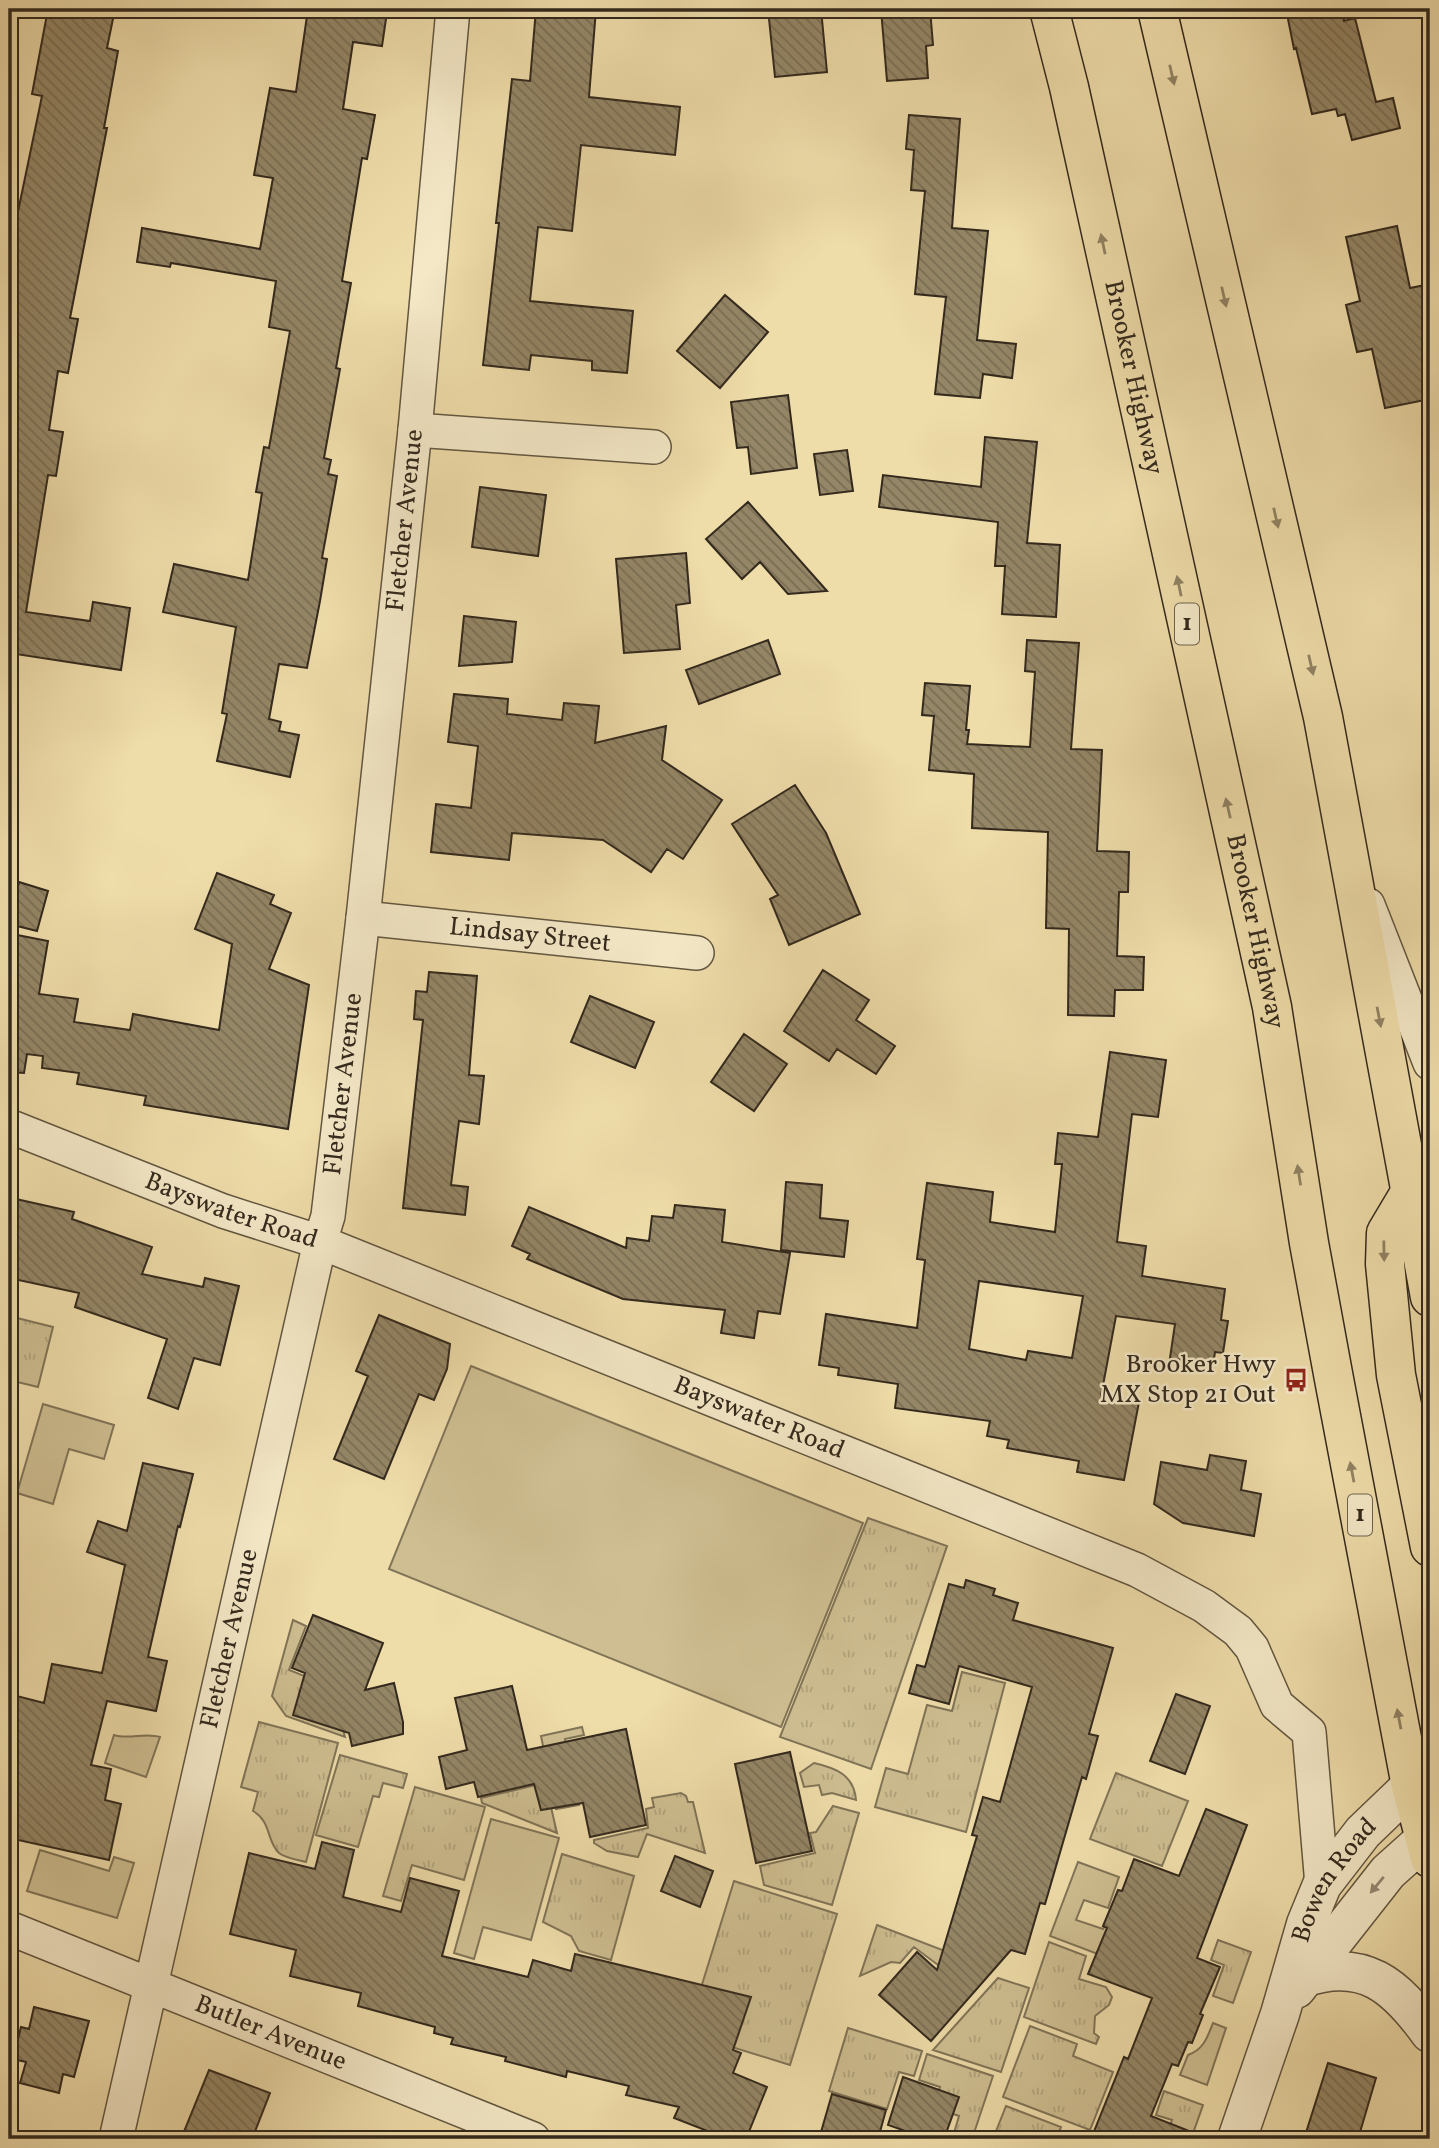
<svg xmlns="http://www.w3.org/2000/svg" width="1439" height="2148" font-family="Vollkorn,serif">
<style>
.grass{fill:url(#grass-tufts);stroke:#807457;stroke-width:2}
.garden{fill:#cebe91;stroke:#807457;stroke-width:2}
.building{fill:url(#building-back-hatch);stroke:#33291d;stroke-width:2;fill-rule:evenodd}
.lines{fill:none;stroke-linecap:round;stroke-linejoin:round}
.minor-casing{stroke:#625640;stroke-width:36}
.tertiary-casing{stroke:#625640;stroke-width:41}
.trunk-casing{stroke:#33291d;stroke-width:41}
.minor{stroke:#f4e8c7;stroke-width:33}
.tertiary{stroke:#f4e8c7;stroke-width:38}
.trunk{stroke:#eedca9;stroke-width:38}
.oneway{fill:#908263}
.oneway2{fill:#948872}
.labels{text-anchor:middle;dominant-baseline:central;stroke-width:5;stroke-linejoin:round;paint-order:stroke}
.shield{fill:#f4e8c7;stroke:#6d6250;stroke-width:2}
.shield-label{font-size:24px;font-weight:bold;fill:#33291d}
.street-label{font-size:26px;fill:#33291d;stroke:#f4e8c7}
.poi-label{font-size:26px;fill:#33291d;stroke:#f4e8c7;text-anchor:end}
</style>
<defs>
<pattern id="grass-tufts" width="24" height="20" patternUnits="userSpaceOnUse" patternTransform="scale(1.75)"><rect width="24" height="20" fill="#cebe91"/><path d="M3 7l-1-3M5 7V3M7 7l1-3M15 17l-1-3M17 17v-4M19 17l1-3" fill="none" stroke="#b1a37d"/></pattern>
<pattern id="building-back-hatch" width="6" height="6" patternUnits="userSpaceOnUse" patternTransform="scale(1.75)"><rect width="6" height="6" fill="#948666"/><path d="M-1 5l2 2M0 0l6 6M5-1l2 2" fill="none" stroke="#796e53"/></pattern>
</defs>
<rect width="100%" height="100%" fill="#eedca9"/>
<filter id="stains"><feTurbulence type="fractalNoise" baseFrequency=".00286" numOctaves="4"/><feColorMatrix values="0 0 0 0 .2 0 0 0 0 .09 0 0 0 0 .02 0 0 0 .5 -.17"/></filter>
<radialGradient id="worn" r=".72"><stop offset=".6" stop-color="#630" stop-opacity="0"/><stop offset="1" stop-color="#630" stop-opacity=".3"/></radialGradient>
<path class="grass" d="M9 1316 53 1327 38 1387 9 1380Z
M868 1518 947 1546 871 1769 780 1737Z
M293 1620 306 1626 289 1670 332 1687 345 1737 286 1716 272 1696Z
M962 1672 1005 1683 966 1832 875 1807 886 1768 908 1774 927 1705 952 1711Z
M259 1722 338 1743 306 1862C298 1860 285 1858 279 1853 266 1841 272 1822 253 1811L258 1792 241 1787Z
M582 1727 584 1735 565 1739 579 1805 556 1809 541 1736Z
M340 1755 407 1774 403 1788 383 1783 379 1797 373 1796 358 1847 316 1835Z
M814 1763C836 1768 854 1775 856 1800L832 1793 822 1795 819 1785 804 1787 800 1773Z
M541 1764 557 1833 482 1803 481 1798 536 1785Z
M1116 1773 1188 1801 1162 1866 1090 1839Z
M415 1787 485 1807 464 1880 412 1865 401 1901 383 1896Z
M681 1793 686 1796 688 1802H693L705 1853 647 1834 638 1857 607 1851 594 1843V1840L648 1828 646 1809 654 1807 652 1798Z
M833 1806 859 1813 832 1905 764 1885 760 1866 815 1853 810 1833 816 1832Z
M562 1854 634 1876 611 1960 579 1951 571 1936 543 1922Z
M734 1881 837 1914 790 2065 687 2033Z
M877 1925 945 1951 938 1965 914 1947 900 1963 891 1962 860 1976Z
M1218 1940 1251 1952 1233 2003 1213 1996 1224 1965 1211 1960Z
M1049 1942 1086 1956 1079 1979 1106 1987 1112 1997 1109 2005 1095 2016 1094 2033 1099 2037 1096 2044 1024 2017Z
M998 1978 1029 1988 1001 2072 933 2050Z
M1030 2026 1077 2044 1073 2056 1113 2072 1090 2130 1003 2097Z
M848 2028 922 2051 914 2076 899 2072 887 2109 829 2091Z
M927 2054 993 2076 972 2139 954 2133 959 2116 933 2107 940 2087 919 2080Z
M1164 2091 1203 2105 1191 2139H1165L1172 2120 1156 2115Z
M1006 2106 1061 2127 1056 2139H993Z"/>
<path class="garden" d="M471 1366 863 1523 781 1727 389 1569Z
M43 1404 114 1425 104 1459 69 1449 53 1504 17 1493Z
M114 1735C129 1740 145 1732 160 1737L146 1777 105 1763Z
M491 1819 559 1838 531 1940 483 1927 474 1959 454 1953Z
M40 1850 109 1871 114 1857 134 1863 117 1918 27 1891Z
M1078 1862 1119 1877 1108 1908 1084 1900 1076 1920 1103 1929 1110 1911 1127 1965 1050 1936Z
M1213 2023 1226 2028 1207 2085 1180 2075 1188 2055C1204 2049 1207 2038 1213 2023Z"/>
<path class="building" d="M48 9H115L107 48 118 51 104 128H107L70 318 78 319 68 373 58 371 49 430 63 432 56 476 48 475 26 612 90 621 93 602 130 608 121 670 9 653V225L15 226 42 96 32 94Z
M308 9H365L387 12 382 46 353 42 343 109 375 115 367 159 362 158 342 281 351 283 336 368 340 369 324 458 331 460 328 474 337 476 322 558 327 559 320 601 307 668 279 664 269 719 281 722 279 731 299 735 290 777 217 761 227 714 222 713 236 627 163 612 174 564 248 580 262 493 256 492 264 447 269 448 290 331 269 327 276 281 171 263 170 267 137 262 142 228 260 249 273 178 254 175 270 88 296 92Z
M536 9H596L589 97 680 107 675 155 581 145 572 231 538 227 530 301 633 311 627 373 592 370V361L531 355 529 370 483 365 499 223H496L512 79 530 81Z
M768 9H821L827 72 775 77Z
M881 9H930L933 45 926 46 928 78 887 81Z
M1286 9H1342L1344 21 1355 18 1376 102 1393 98 1400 128 1352 140 1345 114 1338 116 1336 109 1312 114 1296 48 1294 49Z
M909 115 960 119 952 228 988 231 977 340 1016 344 1012 378 983 374 980 398 935 394 946 297 915 294 925 191 911 190 914 150 906 149Z
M1397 226 1410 288 1430 284V335L1422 337 1430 373V399L1385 408 1372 349 1357 352 1346 305 1360 301 1346 237Z
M725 295 768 332 720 388 677 351Z
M788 395 797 468 751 474 748 447 737 448 731 402Z
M985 437 1037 442 1027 543 1060 545 1056 617 1002 614 1005 566H995L998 522 879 507 883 475 981 487Z
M847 450 853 491 820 495 814 454Z
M480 487 546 495 538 556 472 547Z
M748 502 827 591 788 594 760 562 742 579 706 539Z
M686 553 690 603 676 605 680 649 624 653 616 559Z
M464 616 516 622 512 662 459 666Z
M768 640 780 674 699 704 686 670Z
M1027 640 1079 643 1071 749 1102 750 1097 851 1129 852 1128 892H1119L1117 956 1144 957 1143 990H1115L1114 1016 1068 1015 1069 929 1046 928 1048 832 972 828 974 774 929 770 934 716 922 715 925 683 970 686 966 730H969L967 744 1030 747 1035 672 1025 671Z
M454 694 508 699 507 714 562 720 564 703 599 706 595 743 666 726 662 760 722 800 683 859 667 849 651 872 603 840 512 833 509 860 431 852 436 804 471 808 478 746 448 742Z
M795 785 826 833 860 914 789 945 770 899 778 895 732 824Z
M217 873 274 895 270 904 291 913 269 969 309 985 288 1129 144 1105 146 1096 77 1084 79 1073 42 1068 43 1056 27 1054 24 1073 9 1072V980L17 935 48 941 39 994 78 999 74 1022 130 1030 133 1014 219 1030 232 944 195 929Z
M19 882 48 891 37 931 9 924Z
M823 970 869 1000 856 1020 895 1046 876 1074 837 1049 829 1061 784 1031Z
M429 972 477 976 469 1075 484 1076 479 1124 459 1121 451 1185 468 1187 465 1215 403 1208 423 1020 414 1019 416 991 427 992Z
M590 996 654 1022 635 1068 571 1042Z
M744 1034 787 1064 754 1111 711 1082Z
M1110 1052 1166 1060 1158 1117 1132 1114 1117 1242 1146 1246 1142 1276 1225 1289 1221 1320 1228 1321 1223 1353 1215 1352 1213 1365 1170 1358 1175 1324 1116 1316 1101 1396 1139 1402 1124 1480 1077 1472 1079 1461 1007 1448 1009 1440 987 1436 990 1421 895 1408 898 1384 838 1375 839 1368 819 1365 826 1314 917 1328 925 1260 917 1259 927 1183 993 1192 990 1222 1055 1232 1062 1164H1055L1058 1133 1098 1137ZM979 1281 1083 1296 1072 1358 1028 1351 1026 1360 969 1349Z
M786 1182 822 1185 820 1218 848 1221 844 1257 781 1250Z
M16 1199 74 1212 72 1219 152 1247 142 1274 203 1287 205 1278 239 1286 220 1365 194 1358 178 1409 148 1398 167 1339 75 1307 79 1293 9 1278V1229Z
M675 1205 725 1210 722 1242 790 1253 780 1314 758 1311 754 1338 721 1333 725 1310 623 1299 527 1259 530 1254 512 1246 529 1207 626 1248 627 1238 649 1241 652 1216 673 1218Z
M379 1315 450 1344 447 1369 434 1400 419 1394 384 1479 334 1459 368 1376 356 1371Z
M1210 1455 1246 1461 1241 1490 1261 1494 1254 1536 1183 1523 1154 1504 1161 1462 1207 1470Z
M143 1463 193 1474 180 1527 178 1526 148 1657 167 1661 156 1711 107 1701 91 1765 111 1769 105 1800 121 1804 109 1860 9 1838V1694L44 1703 52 1664 102 1673 125 1565 87 1552 98 1521 127 1531Z
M966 1580 995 1589 993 1595 1018 1603 1013 1620 1113 1648 1089 1734 1098 1736 1086 1779 1082 1777 1045 1904 1040 1903 1025 1954 1011 1950 931 2041 879 1995 917 1952 937 1970 977 1836 972 1835 983 1797 1000 1802 1032 1687 959 1666 949 1704 909 1693 917 1665 925 1667 949 1584 964 1588Z
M313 1615 383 1643 365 1690 394 1683 403 1722V1734L352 1746 349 1733 293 1715 305 1673 292 1668Z
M512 1686 527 1750 626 1729 646 1825 590 1837 583 1803 541 1810 534 1784 478 1797 474 1782 446 1789 439 1757 467 1750 455 1698Z
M1176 1694 1210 1706 1185 1774 1150 1761Z
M790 1752 812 1851 756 1863 735 1764Z
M1206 1809 1247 1825 1197 1958 1220 1967 1200 2014 1203 2015 1192 2043 1188 2042 1178 2066 1172 2064 1151 2116 1204 2137V2139H1091L1124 2057 1128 2059 1152 1998 1088 1974 1107 1928 1103 1926 1118 1890 1122 1891 1134 1859 1179 1876Z
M322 1842 354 1850 343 1897 401 1912 410 1878 459 1891 442 1956 528 1977 533 1960 571 1971 575 1954 751 1997 733 2050 741 2053 733 2073 767 2087 746 2139H728L674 2118 679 2107 626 2095 629 2086 567 2071 566 2077 505 2061 506 2057 451 2044 453 2038 434 2033 435 2027 358 2006 361 1993 290 1976 296 1950 230 1934 249 1853 315 1869Z
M675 1856 713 1871 700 1907 661 1891Z
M34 2007 89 2021 74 2077 63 2074 59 2093 20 2083 26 2062 13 2059 21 2027 29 2029Z
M1328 2063 1376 2078 1358 2139H1304Z
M209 2070 270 2093 252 2139H181Z
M903 2077 959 2097 944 2139H928L888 2125Z
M832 2094 886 2110 878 2139H819Z"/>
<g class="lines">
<g class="minor-casing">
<g id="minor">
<path d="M415 430 654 447"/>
<path d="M1368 905 1430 1063"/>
<path id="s1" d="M363 918 697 953"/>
<path id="s2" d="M9 1126 223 1211 320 1242 1137 1570 1204 1606 1238 1631 1252 1648 1277 1705 1309 1732 1322 1885"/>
<path id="s3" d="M9 1928 533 2139"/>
<path id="s4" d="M116 2139 320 1242 328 1216 363 918 415 430 453 9"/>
</g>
</g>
<g class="tertiary-casing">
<g id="tertiary">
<path d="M1303 1978C1364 1957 1396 1986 1430 2033"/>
<path d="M1296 1989 1388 1872 1426 1838"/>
<path id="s5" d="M1237 2139 1280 2014 1306 1924 1322 1885 1363 1832 1411 1786"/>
</g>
</g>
<g class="trunk-casing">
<g id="trunk">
<path id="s6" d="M1049 9 1069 87 1272 1007 1309 1243 1334 1379 1411 1786 1430 1858"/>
<path d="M1157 9 1323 717 1430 1297"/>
<path d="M1411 1191 1386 1233 1385 1264 1396 1375 1430 1547"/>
</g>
</g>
<use href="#minor" class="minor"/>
<use href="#tertiary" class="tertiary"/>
<use href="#trunk" class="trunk"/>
</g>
<defs><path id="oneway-solid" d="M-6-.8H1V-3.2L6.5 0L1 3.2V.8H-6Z" transform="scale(1.75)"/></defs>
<g class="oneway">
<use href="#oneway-solid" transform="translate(1172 75) rotate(77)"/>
<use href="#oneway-solid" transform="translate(1103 244) rotate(-102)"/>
<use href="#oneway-solid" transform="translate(1224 297) rotate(77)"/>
<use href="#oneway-solid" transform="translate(1276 518) rotate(77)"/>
<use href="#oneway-solid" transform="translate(1179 586) rotate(-102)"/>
<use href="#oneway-solid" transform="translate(1311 665) rotate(77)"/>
<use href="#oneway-solid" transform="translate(1228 808) rotate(-103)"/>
<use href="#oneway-solid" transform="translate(1379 1017) rotate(79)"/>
<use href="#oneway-solid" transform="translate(1299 1175) rotate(-99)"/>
<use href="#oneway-solid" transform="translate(1384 1251) rotate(89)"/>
<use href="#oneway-solid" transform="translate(1352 1472) rotate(-101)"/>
<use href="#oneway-solid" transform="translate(1399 1719) rotate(-101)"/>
</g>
<use class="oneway2" href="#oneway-solid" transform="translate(1377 1885) rotate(130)"/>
<defs>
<g id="bus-bare" transform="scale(1.89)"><path d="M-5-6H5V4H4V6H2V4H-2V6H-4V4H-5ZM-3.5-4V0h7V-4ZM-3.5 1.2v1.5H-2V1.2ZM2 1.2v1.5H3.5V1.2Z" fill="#8f2418" stroke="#f4e8c7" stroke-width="2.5" paint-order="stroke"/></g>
</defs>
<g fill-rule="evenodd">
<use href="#bus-bare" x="1296" y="1380"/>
</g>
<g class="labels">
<g class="shield">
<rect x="1175" y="603.5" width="24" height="41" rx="5"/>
<rect x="1348" y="1494.5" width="24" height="41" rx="5"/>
</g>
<g class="shield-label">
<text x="1187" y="624">1</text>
<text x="1360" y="1515">1</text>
</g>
<g class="street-label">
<text stroke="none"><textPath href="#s6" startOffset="378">Brooker Highway</textPath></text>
<text stroke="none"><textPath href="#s4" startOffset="1647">Fletcher Avenue</textPath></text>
<text stroke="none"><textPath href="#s6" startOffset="945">Brooker Highway</textPath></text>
<text stroke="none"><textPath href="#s1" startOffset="168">Lindsay Street</textPath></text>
<text stroke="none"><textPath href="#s4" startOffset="1080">Fletcher Avenue</textPath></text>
<text stroke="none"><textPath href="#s2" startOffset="238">Bayswater Road</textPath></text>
<text stroke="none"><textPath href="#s2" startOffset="805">Bayswater Road</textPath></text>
<text stroke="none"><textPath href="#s4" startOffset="513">Fletcher Avenue</textPath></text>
<text stroke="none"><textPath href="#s5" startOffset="278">Bowen Road</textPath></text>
<text stroke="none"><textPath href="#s3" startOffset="282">Butler Avenue</textPath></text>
</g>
<g class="poi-label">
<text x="1276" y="1365">Brooker Hwy<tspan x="1276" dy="30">MX Stop 21 Out</tspan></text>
</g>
</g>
<rect width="1439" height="2148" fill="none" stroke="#eedca9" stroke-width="35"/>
<rect x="10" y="10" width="1418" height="2127" fill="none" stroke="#33291d" stroke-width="3.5"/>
<rect x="18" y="18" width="1404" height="2113" fill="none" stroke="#33291d" stroke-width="2"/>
<rect width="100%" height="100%" filter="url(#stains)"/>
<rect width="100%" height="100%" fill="url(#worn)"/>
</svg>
